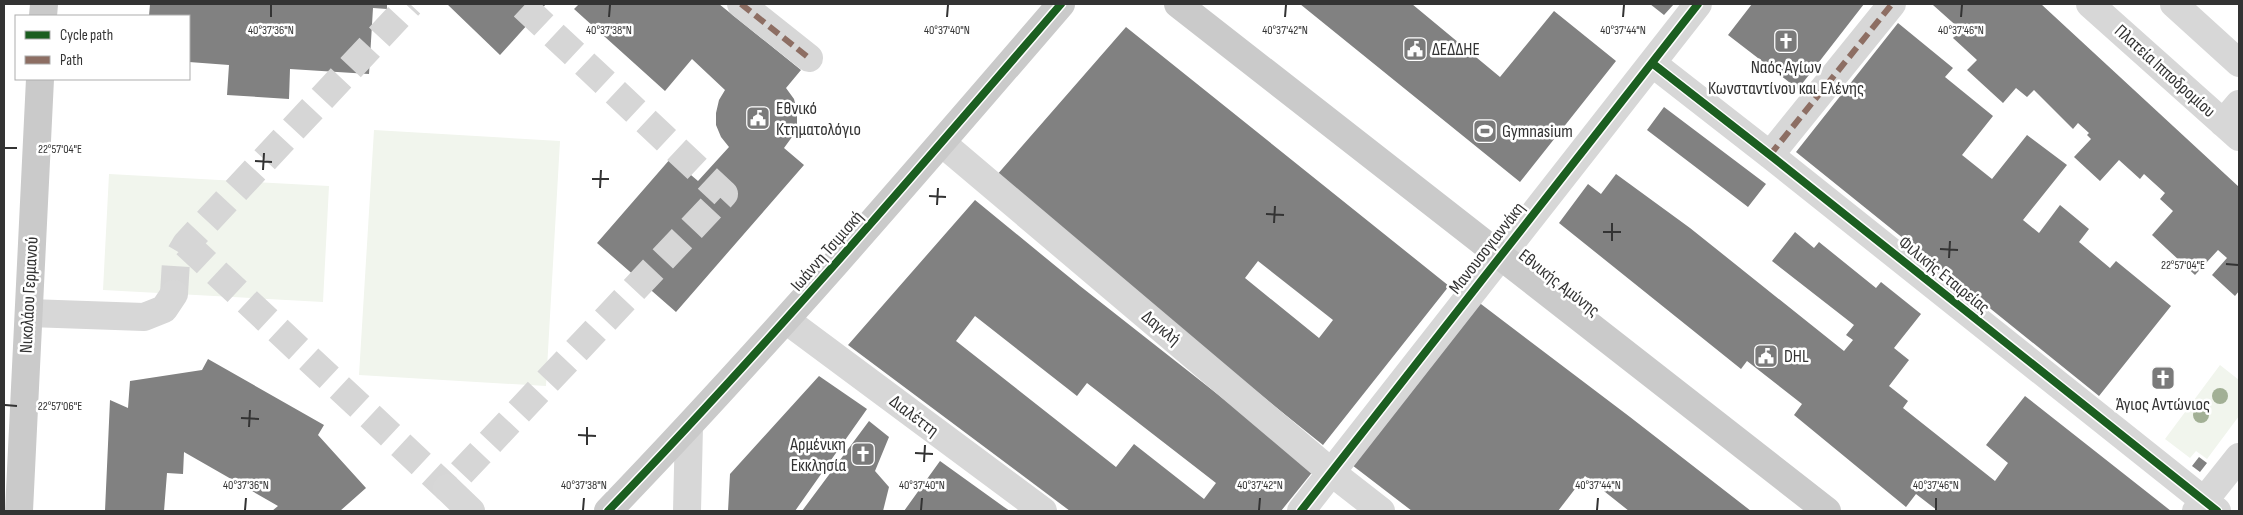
<svg xmlns="http://www.w3.org/2000/svg" width="2243" height="515" font-family="'Sofia Sans Condensed',sans-serif">
<style>
.green{fill:#f1f5ed}
.building{fill:#818181;fill-rule:evenodd}
.lines{fill:none;stroke-linecap:round;stroke-linejoin:round}
.minor-tunnel{stroke:#d6d6d6;stroke-width:28;stroke-dasharray:28 14;stroke-linecap:butt}
.minor{stroke:#d7d7d7;stroke-width:28}
.major{stroke:#cacaca;stroke-width:28}
.quiet{stroke:#8d6e63;stroke-width:6;stroke-dasharray:12 6;stroke-linecap:butt}
.cycleway-casing{stroke:#fff;stroke-width:11}
.cycleway{stroke:#1b5e20;stroke-width:8}
.tree{fill:#a2b095}
.ticks{fill:none;stroke:#333;stroke-width:2}
.labels{text-anchor:middle;dominant-baseline:central;stroke-width:5;stroke-linejoin:round;paint-order:stroke}
.poi-label{font-size:18px;fill:#333;stroke:#fff;text-anchor:start}
.street-label{font-size:18px;fill:#333;stroke:#fff}
.ticks-label{font-size:12px;text-anchor:middle;fill:#333;stroke:#fff;stroke-width:5;stroke-linejoin:round;paint-order:stroke}
</style>
<rect width="100%" height="100%" fill="#fff"/>
<path class="green" d="M374 130 560 141 546 386 359 375Z
M109 174 329 186 323 302 103 290Z
M2220 365 2239 380V416L2207 459 2196 451 2190 458 2165 439Z"/>
<path class="building" d="M150 4H387V9L373 8 369 74 290 69 289 99 227 95 229 65 189 62V16H149Z
M447 4H546L500 55Z
M579 4H719L801 70 786 88 794 99 797 111V125L792 137 784 148 804 165 676 312 597 243 671 158 698 181 729 147 721 137 716 125V113L719 100 725 90 692 59 665 91 574 9Z
M1300 4H1412L1500 77 1554 11 1616 61 1520 182Z
M1650 4H1674L1664 15Z
M1752 4H1864L1798 89 1728 35Z
M1934 4H2041L2239 187V291L2235 296 2212 275 2227 258 2218 250 2195 275 2152 235 2173 211 2160 199 2165 193 2144 174 2140 179 2119 160 2100 181 2074 157 2091 139 2087 135 2089 133 2078 123 2073 129 2034 90 2027 97 2016 88 2003 103 1967 70 1977 60 1953 38 1961 30 1933 5Z
M1898 23 1953 68 1945 77 1993 116 1962 155 1992 179 2027 135 2067 165 2023 220 2039 233 2060 205 2089 229 2079 242 2110 268 2116 261 2171 306 2099 396 1796 152Z
M1126 27 1449 286 1323 445 1176 327 996 176ZM1258 261 1333 320 1319 338 1245 278Z
M1664 107 1766 184 1748 207 1647 130Z
M1616 174 1690 228 1844 351 1853 340 1846 335 1854 325 1772 261 1795 232 1814 248 1819 242 1876 288 1881 282 1921 314 1894 348 1909 360 1889 386 1908 401 1903 408 1995 481 2008 463 1986 445 2025 396 2171 511H1938L1916 494 1906 507 1794 415 1802 404 1747 361 1741 369 1559 223 1588 184 1601 194Z
M975 200 1080 286 1314 470 1281 511H1070L848 345ZM975 316 1077 396 1087 383 1216 483 1204 499 1134 444 1116 467 956 341Z
M1477 301 1630 417 1751 511H1629L1585 476 1558 511H1412L1352 465Z
M208 359 324 425 318 435 366 488 340 511H272L278 506 184 452 183 474 167 473 164 511H105L110 400 128 408 130 381 202 370Z
M819 376 867 409 795 511H728L730 474Z
M869 421 889 437 875 471 889 487 883 511H802Z
M2199 457 2207 463 2200 472 2192 466Z
M940 461 1004 507 1010 511H904Z"/>
<g class="lines">
<path class="minor-tunnel" d="M186 244 447 488 724 194 521 4
M174 294 176 261 186 244 410 4"/>
<path class="minor" d="M741 4 809 58
M2090 4 2239 137
M2174 4 2239 63
M1652 63 1770 155 2217 511
M2223 123 2239 104
M942 143 1331 472 1381 511
M1770 155 1892 4
M29 313 144 317 164 309 174 294
M786 320 1043 511
M447 488 471 511
M687 511 689 427
M1301 511 1698 4
M2196 511 2239 457"/>
<path class="major" d="M1178 4 1827 511
M43 16 44 4
M19 511 40 79
M608 511C765 348 913 176 1061 4"/>
<path class="quiet" d="M741 4 809 58
M1770 155 1892 4"/>
<g class="cycleway-casing">
<path id="cycleway" d="M1652 63 1770 155 2217 511
M608 511C765 348 913 176 1061 4
M1301 511 1698 4"/>
</g>
<use href="#cycleway" class="cycleway"/>
</g>
<g class="tree">
<circle cx="2220" cy="396" r="8"/>
<circle cx="2201" cy="415" r="8"/>
</g>
<path class="ticks" d="M271 17V5M609 17 610 5M947 17 948 5M1285 17 1286 5M1623 17 1624 5M1961 17 1962 5M5 148H17M255 161 272 162M263 170 264 153M592 179H609M600 188 601 170M929 196 946 197M937 205 938 188M1266 214 1284 215M1274 223 1275 206M1603 232H1621M1612 241V223M1940 249 1958 250M1949 258 1950 241M2226 264 2238 265M5 405 17 406M241 418 259 419M249 427 250 410M578 435 596 436M587 445V427M915 453 933 454M924 462 925 445M245 510 246 498M583 510 584 498M921 510 922 498M1259 510 1260 498M1597 510 1598 498M1936 510V498"/>
<defs>
<g id="church-square" transform="scale(1.25)"><rect x="-9" y="-9" width="18" height="18" rx="4" fill="#7a7a7a" stroke="#fff"/><path d="M-1.2-6h2.4v3.5h3.3v2.4h-3.3V6h-2.4V-.1h-3.3v-2.4h3.3Z" fill="#fff"/></g>
<g id="civic-square" transform="scale(1.25)"><rect x="-9" y="-9" width="18" height="18" rx="4" fill="#7a7a7a" stroke="#fff"/><path d="M-.6-6.5H3V-4.5H.6V-3L4-1V1h2V6H-6V1h2V-1L-.6-3ZM-1.2 2.5V6h2.4V2.5Z" fill="#fff"/></g>
<g id="stadium-square" transform="scale(1.25)"><rect x="-9" y="-9" width="18" height="18" rx="4" fill="#7a7a7a" stroke="#fff"/><path d="M0-5a6.5 5 0 1 0 0 10a6.5 5 0 1 0 0-10ZM-3.5-1.8h7v3.6h-7Z" fill="#fff"/></g>
</defs>
<g fill-rule="evenodd">
<use href="#church-square" x="1786" y="41"/>
<use href="#civic-square" x="1415" y="49"/>
<use href="#civic-square" x="758" y="118"/>
<use href="#stadium-square" x="1485" y="131"/>
<use href="#civic-square" x="1766" y="356"/>
<use href="#church-square" x="2163" y="378"/>
<use href="#church-square" x="863" y="454"/>
</g>
<g class="labels">
<g class="poi-label">
<text x="1432" y="49">ΔΕΔΔΗΕ</text>
<text x="1786" y="67" text-anchor="middle">Ναός Αγίων<tspan x="1786" dy="21">Κωνσταντίνου και Ελένης</tspan></text>
<text x="776" y="108">Εθνικό<tspan x="776" dy="21">Κτηματολόγιο</tspan></text>
<text x="1502" y="131">Gymnasium</text>
<text x="1784" y="356">DHL</text>
<text x="2163" y="404" text-anchor="middle">Άγιος Αντώνιος</text>
<text x="846" y="444" text-anchor="end">Αρμένικη<tspan x="846" dy="21">Εκκλησία</tspan></text>
</g>
<g class="street-label">
<text transform="translate(2165 71) rotate(42)">Πλατεία Ιπποδρομίου</text>
<text transform="translate(1487 248) rotate(-52)">Μανουσογιαννάκη</text>
<text transform="translate(827 251) rotate(-49)">Ιωάννη Τσιμισκή</text>
<text transform="translate(1944 275) rotate(39)">Φιλικής Εταιρείας</text>
<text transform="translate(1559 283) rotate(38)">Εθνικής Αμύνης</text>
<text transform="translate(29 295) rotate(-87)">Νικολάου Γερμανού</text>
<text transform="translate(1161 328) rotate(40)">Δαγκλή</text>
<text transform="translate(914 416) rotate(37)">Διαλέττη</text>
</g>
</g>
<g class="ticks-label">
<text x="271" y="34">40°37'36"N</text>
<text x="609" y="34">40°37'38"N</text>
<text x="947" y="34">40°37'40"N</text>
<text x="1285" y="34">40°37'42"N</text>
<text x="1623" y="34">40°37'44"N</text>
<text x="1961" y="34">40°37'46"N</text>
<text x="60" y="153">22°57'04"E</text>
<text x="2183" y="269">22°57'04"E</text>
<text x="60" y="410">22°57'06"E</text>
<text x="246" y="489">40°37'36"N</text>
<text x="584" y="489">40°37'38"N</text>
<text x="922" y="489">40°37'40"N</text>
<text x="1260" y="489">40°37'42"N</text>
<text x="1598" y="489">40°37'44"N</text>
<text x="1936" y="489">40°37'46"N</text>
</g>
<rect width="2243" height="515" fill="none" stroke="#333333" stroke-width="10"/>
<rect x="15" y="15" width="175" height="65" fill="#ffffff" stroke="#adadad"/>
<rect x="25" y="31" width="25" height="8" fill="#1b5e20" stroke="#adadad"/>
<text x="60" y="40" font-size="15" fill="#333333">Cycle path</text>
<rect x="25" y="56" width="25" height="8" fill="#8d6e63" stroke="#adadad"/>
<text x="60" y="65" font-size="15" fill="#333333">Path</text>
</svg>
